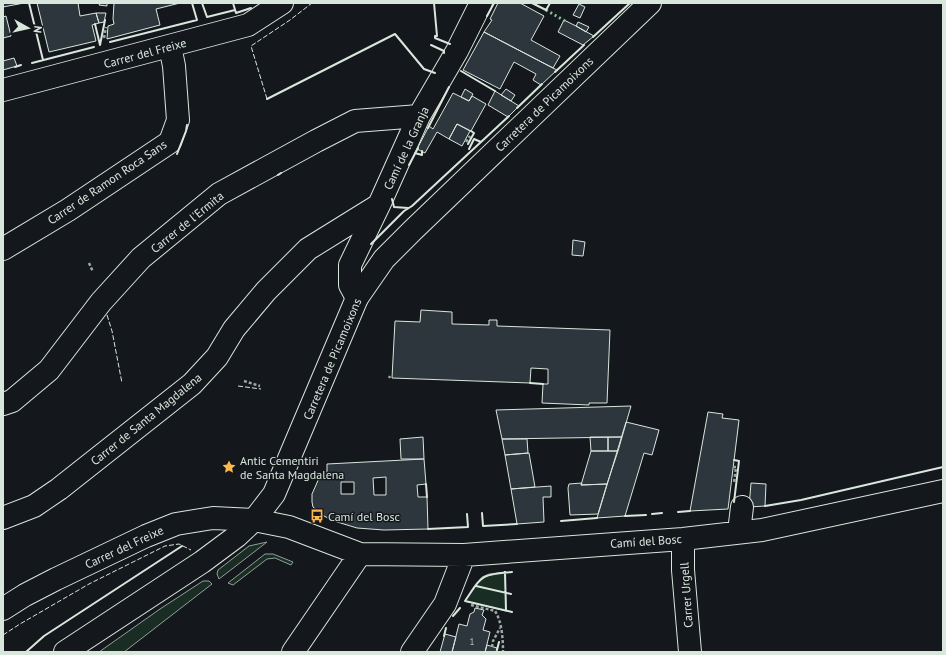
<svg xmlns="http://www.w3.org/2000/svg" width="946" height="655" font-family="'PT Sans',sans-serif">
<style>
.green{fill:#1a2d24;stroke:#939e99}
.building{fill:#2c363c;stroke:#d8e6dc;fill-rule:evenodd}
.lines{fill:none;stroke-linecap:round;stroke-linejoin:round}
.minor-casing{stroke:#d8e6dc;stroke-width:24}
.major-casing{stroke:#d8e6dc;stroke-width:24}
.path{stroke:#9da8a2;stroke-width:2.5;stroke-dasharray:3 2;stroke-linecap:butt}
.minor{stroke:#14181c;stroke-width:22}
.major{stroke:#14181c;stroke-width:22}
.hedge{stroke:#8ac095;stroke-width:3;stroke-dasharray:2 3;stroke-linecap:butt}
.fence{stroke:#d8e6dc;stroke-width:1;stroke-dasharray:5 2;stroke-linecap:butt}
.wall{stroke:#d8e6dc;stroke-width:2}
.labels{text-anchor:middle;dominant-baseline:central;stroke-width:3;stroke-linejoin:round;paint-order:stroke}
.number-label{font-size:10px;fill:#adbab4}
.street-label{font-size:12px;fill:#d8e6dc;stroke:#14181c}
.poi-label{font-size:12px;fill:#d8e6dc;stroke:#14181c;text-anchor:start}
</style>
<rect width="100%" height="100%" fill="#14181c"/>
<path class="green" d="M267 542 219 579 217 574 218 570 249 546Z
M265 554H273L293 562 291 565 275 558 267 559 233 585 228 583Z
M505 572 506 611 465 601 482 577 489 574Z
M203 581H209L212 584 124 652H99L160 609Z"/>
<path class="building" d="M3 3H24L3 7Z
M37 3H78L80 16 96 13 99 23 92 25 96 41 49 52Z
M100 3H107V6L99 5Z
M114 3H180L156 9 160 25 107 39 108 26 114 24 113 19Z
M498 3H520L544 16 531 40 560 56 553 68 484 32 492 20 490 19Z
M579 4 585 7 580 18 573 15Z
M96 13H106L104 22 99 23Z
M6 16 11 36 3 38V17Z
M564 20 576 26 594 36 583 45 558 32Z
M578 22 589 27 586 32 576 26Z
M484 32 553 68 557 70 541 85 533 80 536 74 514 62 500 89 463 70Z
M14 58 17 66 3 70V61Z
M465 89 473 94 469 101 461 97Z
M506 89 515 95 511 101 501 95Z
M495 91 519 106 508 117 488 105Z
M453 93 469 101 472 96 486 104 471 131 457 124 449 139 437 132 425 153 417 149 429 126 433 129Z
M457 124 470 131 462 146 449 139Z
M573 240 585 242 583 256 572 255Z
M421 310 452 312V324L489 325V320H497V326L610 330 607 403H589V405L542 403 543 384H548V369L531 368 530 383 392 378 395 321 420 322Z
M631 406 622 437 502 439 496 410Z
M708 412 723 414 722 418 739 420 728 509 690 511Z
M626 422 659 430 652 455 644 453 625 516 597 518Z
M423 437 424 459H401L400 439Z
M590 437H608V451H591Z
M608 437H622L618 451H608Z
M502 439H527L528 453 505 455Z
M591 451H618L607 484 581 485Z
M529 453 535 487 511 489 505 455Z
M424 459 426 484 417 485 418 497H427L428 529 384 530 357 528 334 521 322 515 313 507 312 502V494L320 476H327V464ZM386 477V495H374L373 478ZM341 482H354V494H341Z
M582 483 581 485 607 484 598 514 570 515 568 488 569 484Z
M751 483 766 484 765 506 749 507Z
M551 486V497H543L544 522 517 524 511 489Z
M475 608 484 610 482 615 486 619 483 630 490 632 485 652H452L459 624 467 626 470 614 474 612Z
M445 634 456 637 452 652H440Z
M487 645 497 648 496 652H485Z"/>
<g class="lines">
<g class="minor-casing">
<path id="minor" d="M3 90 248 25 282 3
M3 249 68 210 170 142 178 120 174 66 170 46
M357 298 350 285V265L379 205 419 116 457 51 481 3
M3 404 12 401 49 370 101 302 141 258 219 194 316 141 355 121 419 116
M3 518 34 506 59 489 192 384 217 357 234 329 266 291 308 249 379 205
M739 532 742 507
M683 539V570L690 652
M3 609 25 595 56 579 146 536 176 524 213 518 254 520 289 527 360 554 464 555 683 539 762 530 943 491
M293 652 360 554
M412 652 445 604 464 555"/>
</g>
<g class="major-casing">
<path id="major" d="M65 652 202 562 237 536 254 520 274 494 357 298 384 259 413 230 650 3"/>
</g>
<path class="path" d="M104 38 106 27
M466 142 470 136
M89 263 93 272
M389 378 390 376
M244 381 260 386
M733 467H736L734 483
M471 605 495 611C502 622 503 639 503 652
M492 647 493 641 500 628"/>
<use href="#minor" class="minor"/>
<use href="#major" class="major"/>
<path class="hedge" d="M546 10 565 21"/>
<path class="fence" d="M267 99 251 46 290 20 312 3
M107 315 112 331 122 383
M238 386 261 389
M3 635 20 624 89 584 165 546 179 544 191 550"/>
<path class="wall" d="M29 3 43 60
M202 3 207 17 235 10
M233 3 236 13 251 8
M434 3 437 36H435V38L450 44
M532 3 546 10 550 3
M487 16 494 3
M95 24 100 45
M593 37 630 3
M110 42 197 20 192 3
M100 45 105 20
M431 45 444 51V53
M32 63 94 47
M15 67 21 65
M461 71 495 91
M555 72 584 45
M267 99 395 34 424 69 435 73
M517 108 542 84
M428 128 449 87
M468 144 474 133 471 131
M469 149 474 139 481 142
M415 153 422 155V151
M177 154 186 131 187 125
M409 165 418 148
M278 175 281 173
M392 199 394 207 408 208
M371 244 404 211 412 206 509 116
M530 383 543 384
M734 460 739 461 734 502
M426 484 427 497
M765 506 801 500 943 467
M678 512 690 511
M482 513 483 526 517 524
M652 514 662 513
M625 516 646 515
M561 521 597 518
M428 529 468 527 467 514
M505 572 506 611
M476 586 511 594
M512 612 465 601C482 576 480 574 512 572
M453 616 460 608
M444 636 446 628
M497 650 499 642
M26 652 44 636 182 546"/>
</g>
<defs>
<g id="sight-bare" transform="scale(1.08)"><path d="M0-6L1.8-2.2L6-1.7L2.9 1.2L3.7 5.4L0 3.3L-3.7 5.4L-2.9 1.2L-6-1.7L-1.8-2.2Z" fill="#ffb74d" stroke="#14181c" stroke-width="2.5" paint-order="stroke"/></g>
<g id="bus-bare" transform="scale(1.08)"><path d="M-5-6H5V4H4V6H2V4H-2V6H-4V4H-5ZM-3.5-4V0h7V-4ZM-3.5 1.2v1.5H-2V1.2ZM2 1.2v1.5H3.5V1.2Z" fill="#ffb74d" stroke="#14181c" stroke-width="2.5" paint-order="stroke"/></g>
</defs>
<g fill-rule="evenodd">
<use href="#sight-bare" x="229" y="467"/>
<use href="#bus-bare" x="317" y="516"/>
</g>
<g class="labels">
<g class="number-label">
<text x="472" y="641">1</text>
</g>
<g class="street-label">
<text transform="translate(145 53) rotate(-15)">Carrer del Freixe</text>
<text transform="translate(544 104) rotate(-44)">Carretera de Picamoixons</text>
<text transform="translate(406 148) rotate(-65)">Camí de la Granja</text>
<text transform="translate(107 182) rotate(-34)">Carrer de Ramon Roca Sans</text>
<text transform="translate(187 222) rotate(-39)">Carrer de l'Ermita</text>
<text transform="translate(332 359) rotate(-67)">Carretera de Picamoixons</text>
<text transform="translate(146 419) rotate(-39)">Carrer de Santa Magdalena</text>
<text transform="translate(646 541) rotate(-4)">Camí del Bosc</text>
<text transform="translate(124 547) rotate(-25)">Carrer del Freixe</text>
<text transform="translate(686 595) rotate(-94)">Carrer Urgell</text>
</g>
<g class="poi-label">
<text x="240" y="460">Antic Cementiri<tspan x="240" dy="14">de Santa Magdalena</tspan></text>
<text x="328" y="516">Camí del Bosc</text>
</g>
</g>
<rect width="946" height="655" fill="none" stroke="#d8e6dc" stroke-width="8"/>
<g transform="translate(28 28) rotate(98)" stroke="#14181c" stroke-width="3" paint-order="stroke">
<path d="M0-3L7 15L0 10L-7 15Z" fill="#d8e6dc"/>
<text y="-6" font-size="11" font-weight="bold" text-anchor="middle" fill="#d8e6dc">N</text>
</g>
</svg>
